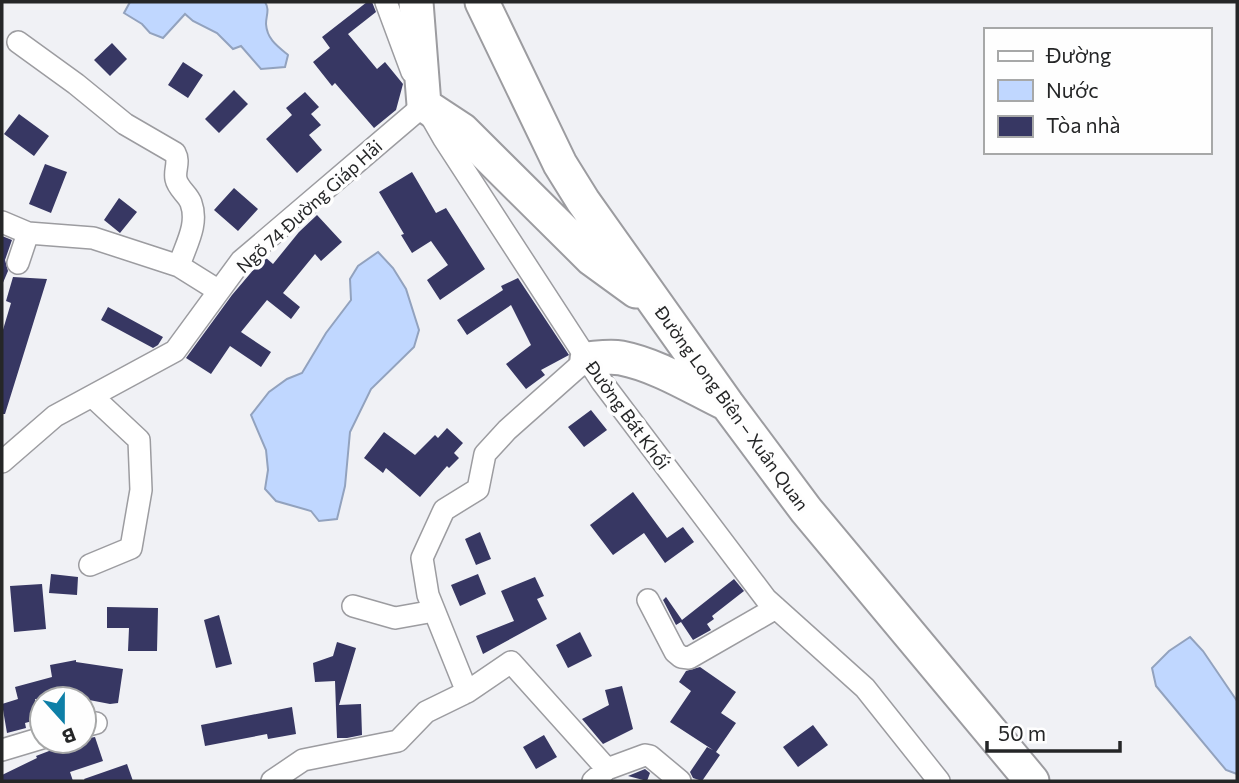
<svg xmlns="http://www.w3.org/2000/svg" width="1239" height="783" font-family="Commissioner,sans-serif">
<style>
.water{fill:#c0d7ff;stroke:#92a2be;stroke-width:2}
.building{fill:#373763}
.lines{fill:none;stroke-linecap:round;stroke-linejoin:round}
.minor-casing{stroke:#9c9ca0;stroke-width:24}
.primary-casing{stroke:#9c9ca0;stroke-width:37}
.minor{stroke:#fff;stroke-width:21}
.primary{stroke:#fff;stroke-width:33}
.labels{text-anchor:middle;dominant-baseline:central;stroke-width:7;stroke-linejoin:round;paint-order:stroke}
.street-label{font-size:18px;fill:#252627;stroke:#fefefe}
</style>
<rect width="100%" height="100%" fill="#f0f1f5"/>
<path class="water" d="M130 2H265C270 10 266 15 266 24 267 39 277 46 288 55L285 67 261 69 241 46 233 49 217 33 193 21 185 14 163 38 150 33 142 24 124 13Z
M378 252 393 268 406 289 419 330 414 347 371 389 350 432 345 486 337 519 319 521 311 511 276 501 265 489 268 470 266 450 251 415 269 392 287 379 302 373 326 333 351 300 350 279 358 266Z
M1190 637 1203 651 1237 701V774L1226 770 1156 686 1152 668 1169 651Z"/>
<path class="building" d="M367 2H372L376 12 348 34 377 69 385 62 403 84 396 110 374 128 335 83 332 86 313 62 330 48 322 37Z
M112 43 127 59 110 76 94 60Z
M183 62 203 75 188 98 168 85Z
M234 90 248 104 219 133 205 119Z
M305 92 319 107 311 114 321 125 309 135 322 150 297 173 266 139 292 115 286 108Z
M19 114 49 136 34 156 4 134Z
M45 164 67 172 51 213 29 204Z
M412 172 436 213 446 208 485 269 440 300 427 280 448 265 431 241 412 253 401 235 404 234 379 192Z
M234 188 258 209 238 231 214 210Z
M119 198 137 212 120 233 104 220Z
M317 215 342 242 321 261 315 254 283 293 300 307 291 319 267 300 241 332 271 352 261 367 230 346 211 374 186 358 232 295 261 261 265 257 273 264 299 232Z
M2 236 12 240 5 260 8 271 2 285Z
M13 277 47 279 5 414H2V333L11 303 6 301Z
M518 278 569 355 541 370 545 375 526 389 506 364 531 345 511 305 467 335 457 320 503 290 501 286Z
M108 307 163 337 158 345 153 348 101 320Z
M591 410 607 430 584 447 568 427Z
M447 428 463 443 454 453 459 458 449 468 447 466 420 497 386 468 383 473 364 458 384 432 415 455 435 435 438 438Z
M633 492 667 538 683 527 694 542 665 563 644 533 613 555 590 525Z
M480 532 491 559 476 565 465 539Z
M51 574 78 577 77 595 49 593Z
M478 574 486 594 460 606 451 585Z
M535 577 544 596 537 599 547 619 483 654 476 636 514 621 501 591Z
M734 579 744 591 712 616 714 619 707 624 711 630 693 640 681 622 676 625 663 600 666 597 682 620Z
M42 584 46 629 14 632 10 586Z
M107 607 158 608 157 651H128L129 628H107Z
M219 615 232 664 216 668 204 620Z
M580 632 592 656 568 668 556 645Z
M337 642 356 648 339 705 361 704 362 735 347 738H337L335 681 315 682 313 663 333 656Z
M76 660V662L123 669 118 703 110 704 84 699H35L40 719 25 723 26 728 7 733 2 704 18 699 15 687 52 677 50 665Z
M700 667 736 692 721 713 736 723 716 752 720 755 702 781 693 778 690 772 707 747 713 750 670 722 691 691 679 682 686 671Z
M622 686 633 729 603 744 582 719 609 705 605 690Z
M292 707 296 734 268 739 267 734 205 746 201 725Z
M813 725 828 745 798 767 783 747Z
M544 735 557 757 536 769 523 747Z
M95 737 103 761 70 772 73 781H2V775L37 758 36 756 75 741H84V739Z
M127 764 133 781H85L84 779Z
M645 769 650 773 647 781 628 776Z"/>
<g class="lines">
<g class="minor-casing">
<path id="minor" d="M386 2 412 72
M18 42 76 84 125 124 175 153C180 162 174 170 176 179 178 189 188 194 191 203 199 225 185 246 179 266
M428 111 444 139 602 382 766 599 865 688 939 781
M2 222 28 233 93 238 179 266 219 291
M18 263 28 233
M2 462 55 416 175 351 241 261 424 105
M90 565 131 548 141 490 139 440 93 397
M648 600 675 652 681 657 689 658 776 608
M353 606 395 618 434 611
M467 692 511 662 607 769
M84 726 96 723
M2 750 42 738
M272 781 303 760 398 741 426 712 467 692 428 595 422 558 444 510 478 489 485 454 507 430 587 359
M593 781 607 769 645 755 650 756 680 781"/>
</g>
<g class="primary-casing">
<path id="primary" d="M416 2 424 105 462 130 592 259 636 291
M482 2 560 164 583 201 727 404 806 510 1032 781
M587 359C599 358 610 356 621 358 657 365 692 387 725 403"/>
</g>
<use href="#minor" class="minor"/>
<use href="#primary" class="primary"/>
</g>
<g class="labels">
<g class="street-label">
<text transform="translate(309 206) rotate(-42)">Ngõ 74 Đường Giáp Hải</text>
<text transform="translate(732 408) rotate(54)">Đường Long Biên – Xuân Quan</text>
<text transform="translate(628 415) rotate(54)">Đường Bát Khối</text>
</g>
</g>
<rect width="1239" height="783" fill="none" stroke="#252627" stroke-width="7"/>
<rect x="984" y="28" width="228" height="126" fill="#fefefe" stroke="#a7a8a8" stroke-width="2"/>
<rect x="998" y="51" width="35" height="10" fill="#ffffff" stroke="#a7a8a8" stroke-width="2"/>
<text x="1046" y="63" font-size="21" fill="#252627">Đường</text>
<rect x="998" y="80" width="35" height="21" fill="#c0d7ff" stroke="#a7a8a8" stroke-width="2"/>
<text x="1046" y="98" font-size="21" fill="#252627">Nước</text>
<rect x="998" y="116" width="35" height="21" fill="#373763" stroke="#a7a8a8" stroke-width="2"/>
<text x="1046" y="133" font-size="21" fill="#252627">Tòa nhà</text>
<g transform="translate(63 720) rotate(159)"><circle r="33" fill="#fefefe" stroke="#a7a8a8" stroke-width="2"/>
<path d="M0-5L12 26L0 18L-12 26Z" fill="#0e7fa7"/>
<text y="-10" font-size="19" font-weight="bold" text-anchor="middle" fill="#252627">B</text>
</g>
<path d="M987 741v10h133v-10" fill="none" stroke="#252627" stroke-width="3.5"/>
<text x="998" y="741" font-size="21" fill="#252627" stroke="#fefefe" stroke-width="5" paint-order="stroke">50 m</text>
</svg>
